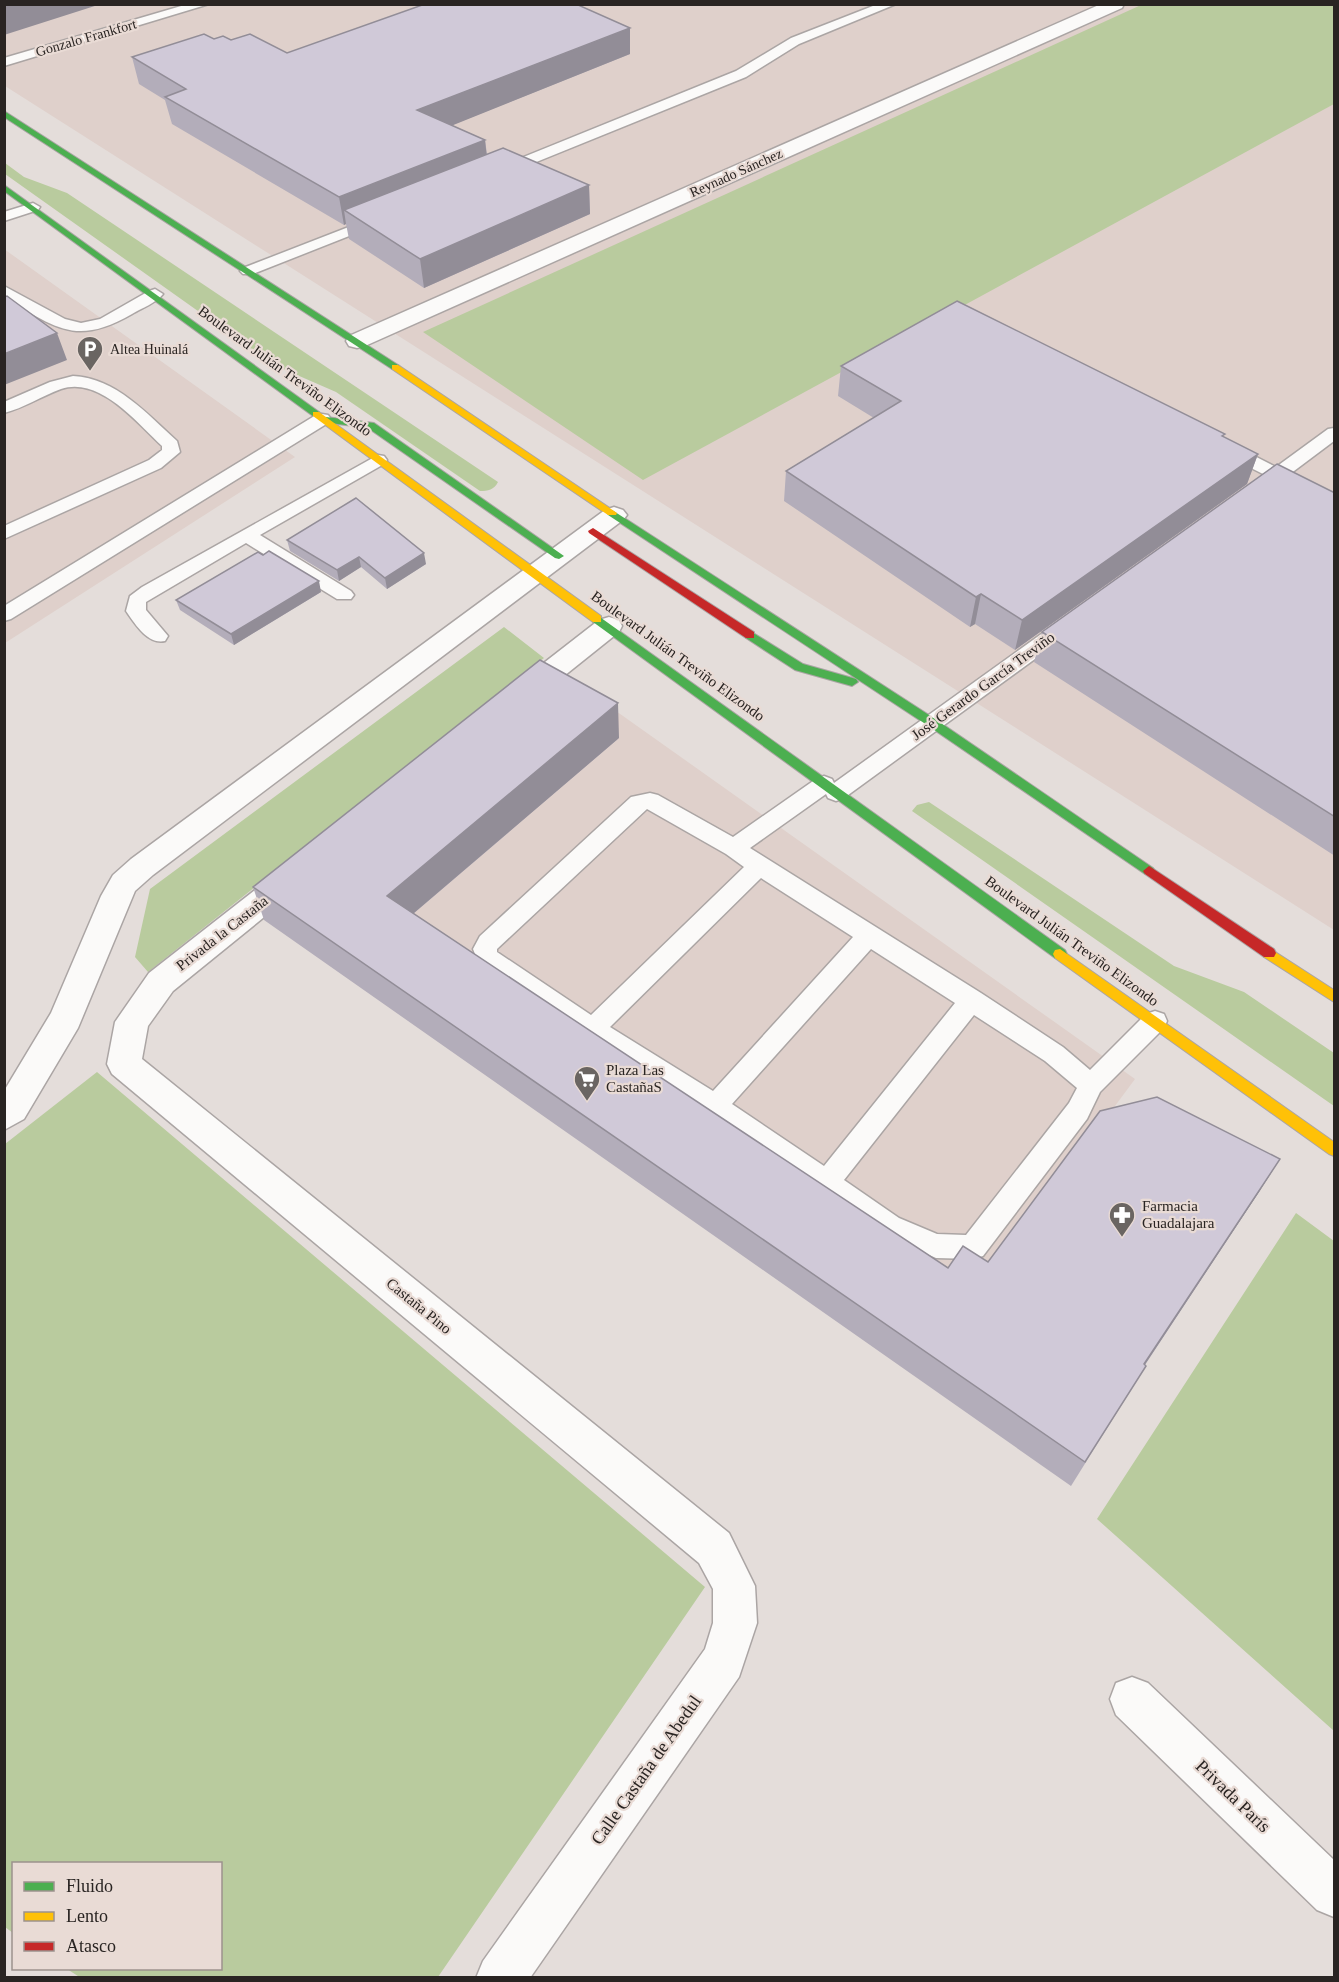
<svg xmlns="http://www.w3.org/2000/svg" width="1339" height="1982" font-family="Georgia,serif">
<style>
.built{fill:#dfd0cb}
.green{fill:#b9cb9e}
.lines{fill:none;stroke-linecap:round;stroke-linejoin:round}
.lane-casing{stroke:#aba5a4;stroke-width:3}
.street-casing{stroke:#aba5a4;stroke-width:3}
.fast-casing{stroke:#aba5a4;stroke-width:2}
.slow-casing{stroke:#aba5a4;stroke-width:2}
.jam-casing{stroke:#aba5a4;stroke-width:2}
.lane{fill:#fbfaf9;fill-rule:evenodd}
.street{fill:#fbfaf9;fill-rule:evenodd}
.fast{fill:#4caf50;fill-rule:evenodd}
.slow{fill:#ffc107;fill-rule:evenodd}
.jam{fill:#c62828;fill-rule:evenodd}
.wall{fill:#b3adba}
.shaded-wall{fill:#928d97}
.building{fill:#d0c9d8;stroke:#928d97;stroke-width:1.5}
.labels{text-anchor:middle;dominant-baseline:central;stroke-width:4.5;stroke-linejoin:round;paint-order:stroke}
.far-street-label{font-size:14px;fill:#292422;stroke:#e9dbd5}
.far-poi-label{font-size:14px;fill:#292422;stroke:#e9dbd5;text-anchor:start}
.street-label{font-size:15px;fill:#292422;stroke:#e9dbd5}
.poi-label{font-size:15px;fill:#292422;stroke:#e9dbd5;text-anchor:start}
.near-street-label{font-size:18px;fill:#292422;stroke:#e9dbd5}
</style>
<rect width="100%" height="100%" fill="#e4ddda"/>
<path class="built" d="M4 5H1334V930L5 86Z
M4 249 295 457 5 643H4Z
M568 677 1135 1079 915 1376 262 918Z"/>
<path class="green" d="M1141 5H1334V104L643 480 423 332Z
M5 163 24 177 67 193 498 482C494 490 488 491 480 491L336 392 274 365 5 174Z
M504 627 544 658 148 972 135 957 150 889Z
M929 802 1174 966 1244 992 1334 1053V1106L912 811 917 805Z
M97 1072 705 1587 438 1977 81 1978 67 1969 220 1968V1864H14L13 1933 5 1927V1144Z
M1296 1213 1334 1241V1731L1097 1519Z"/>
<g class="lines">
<g class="lane-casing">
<path id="lane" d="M188 4H209L4 66V58Z
M878 4H896L799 44 746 77 504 175H494L492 172 494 169 736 71 791 38Z
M33 203 40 207 38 210 4 221V212Z
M377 216 384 220 382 223 253 274H243L240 271 243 268Z
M4 286 65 319 81 323 100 319 149 291 155 289 163 294C156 303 142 308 132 314 75 347 56 327 4 298Z
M73 376C116 378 147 414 177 441L180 452 161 468 4 539V526L149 460 162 450V446C137 423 100 376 61 389 42 396 24 408 4 413V402L50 382Z
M322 414 328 415 331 419 328 423 11 619 4 621V606L316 415Z
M1334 428V441L1290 474 1334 496V508L1279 482 1265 492H1253L1250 488 1265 475 1219 452 1216 448 1219 444H1231L1276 467 1328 429Z
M378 455 384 456 387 460 384 464 260 535 351 591 354 595 351 599H337L246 543 146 602V610L168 636 165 641C148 645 135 624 126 611L130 596 142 587Z
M1065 621 1072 622 1075 627 1072 632 844 798 836 801 828 798 826 794 750 848 981 993 1063 1047 1090 1070 1146 1014 1155 1011 1164 1014 1167 1021 1164 1028 1100 1092 1087 1119 983 1256 973 1259 936 1258 881 1234 706 1114 584 1036 479 964 473 949 480 936 631 797 650 793 658 795 733 837 816 779 824 776 832 779 834 783 1058 622ZM647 809 726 854 744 867 591 1015 497 952V949ZM761 878 853 937 713 1091 610 1027ZM871 949 955 1003 824 1166 732 1104ZM974 1015 1045 1061 1077 1088 1069 1103 966 1235 937 1234 899 1218 844 1180Z"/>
</g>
<g class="street-casing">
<path id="street" d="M1101 4H1124L1122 8 365 346 357 348 349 346 346 341 349 336Z
M614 507 623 510 627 515 623 520 153 875 135 891 78 1028 24 1119 4 1130V1091L51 1013 101 896 113 875 131 859 605 510Z
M609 617 619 620 622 626 619 632 529 704 519 707 509 704 505 697 509 690 599 620Z
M294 864 305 868 310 876 305 884 173 991 148 1026 142 1059 729 1533 755 1586 757 1623 739 1677 530 1978H476L483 1961 705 1649 713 1623V1589L699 1563 112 1074 107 1064 115 1022 149 973 283 868Z
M1132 1677 1148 1683 1334 1860V1917L1317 1910 1116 1715 1110 1699 1116 1683Z"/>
</g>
<g class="fast-casing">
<path id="fast" d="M4 111 398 365 400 367 392 369 4 117Z
M4 185 319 412V416H313L4 191Z
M326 417 374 423 564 556 559 559 555 558 368 428 323 422 321 420Z
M612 510 935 719 1153 868 1155 871 1153 874H1145L927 725 608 515 607 513Z
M597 615 1065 950 1067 954 1065 958H1055L593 622 592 619Z
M750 631 803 664 856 679 858 682 852 686 795 670 746 638 744 635Z"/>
</g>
<g class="slow-casing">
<path id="slow" d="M392 365H398L617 513 616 515H608L392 369Z
M313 412H319L601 616V622H593L313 416Z
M1269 948 1334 990V1002L1264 957 1262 953 1264 949Z
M1060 949 1334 1142V1156L1329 1154 1055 958 1053 954 1055 950Z"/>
</g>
<g class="jam-casing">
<path id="jam" d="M593 528 754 632V638H746L589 533 588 531Z
M1149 866 1274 949 1276 953 1274 957H1264L1145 874 1143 871Z"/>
</g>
<use href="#lane" class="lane"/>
<use href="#street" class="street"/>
<use href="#fast" class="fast"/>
<use href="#slow" class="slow"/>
<use href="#jam" class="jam"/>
</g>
<path class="wall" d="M630 28V54L452 125 485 140 487 154 589 185 590 214 424 288 349 239 346 224 344 225 172 124 165 100 139 84 132 57 214 39 231 40 287 53Z
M841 366 1224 437 1258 454 1247 484 1015 650 975 624 970 627 784 501 786 471 874 418 838 396Z
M1335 493V856L1034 662 1042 632Z
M287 540 426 564 387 589 361 567 339 581 290 551Z
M321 592 234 645 180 610 176 600Z
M619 738 413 914 948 1268 988 1262 1261 1189 1145 1365 1146 1366 1071 1486 264 920 253 887Z"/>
<path class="shaded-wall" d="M9 4H101L4 35V6Z
M630 28V54L421 138 417 110Z
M485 140 488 168 344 210 346 224 344 225 339 197Z
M589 185 590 214 424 288 420 259Z
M57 333 67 360 4 385V354Z
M1258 454 1247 484 1015 650 1022 620Z
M424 553 426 564 387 589 385 578Z
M359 557 361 567 339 581 337 570Z
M319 581 321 592 234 645 231 634Z
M981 594 975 624 970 627 976 597Z
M618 703 619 738 394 930 387 896Z
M1280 1159 1261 1189 1128 1390 1144 1364Z"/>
<path class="building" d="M425 4H576L630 28 417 110 485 140 339 197 165 97 186 89 132 57 204 34 214 39 223 36 231 40 250 34 287 53Z
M503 148 589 185 420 259 344 210Z
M7 296 57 333 4 354V297Z
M957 301 1225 434 1222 436 1258 454 1022 620 981 594 976 597 786 471 901 401 841 366Z
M1277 464 1335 493V817L1042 632Z
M356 498 424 553 385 578 359 557 337 570 287 540Z
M269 551 319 581 231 634 176 600 258 552 263 555Z
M540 660 618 703 387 896 948 1268 963 1246 988 1262 1100 1111 1157 1097 1280 1159 1144 1364 1146 1366 1085 1462 253 887Z"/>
<defs>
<g id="parking-pin" transform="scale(1.35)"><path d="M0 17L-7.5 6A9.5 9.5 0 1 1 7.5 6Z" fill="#6a6562" stroke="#e9dbd5"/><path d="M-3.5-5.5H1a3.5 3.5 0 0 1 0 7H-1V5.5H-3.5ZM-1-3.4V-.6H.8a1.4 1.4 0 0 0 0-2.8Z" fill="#fff"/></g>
<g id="supermarket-pin" transform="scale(1.35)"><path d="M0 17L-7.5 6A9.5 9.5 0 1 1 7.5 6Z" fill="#6a6562" stroke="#e9dbd5"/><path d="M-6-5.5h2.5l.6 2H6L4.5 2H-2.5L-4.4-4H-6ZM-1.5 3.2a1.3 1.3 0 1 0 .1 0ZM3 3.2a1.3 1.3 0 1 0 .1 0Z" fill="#fff"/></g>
<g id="pharmacy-pin" transform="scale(1.35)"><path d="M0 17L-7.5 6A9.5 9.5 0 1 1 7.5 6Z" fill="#6a6562" stroke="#e9dbd5"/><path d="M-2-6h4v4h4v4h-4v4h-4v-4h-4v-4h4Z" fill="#fff"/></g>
</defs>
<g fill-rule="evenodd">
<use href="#parking-pin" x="90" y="349"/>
<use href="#supermarket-pin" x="587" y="1079"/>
<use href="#pharmacy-pin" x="1122" y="1215"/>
</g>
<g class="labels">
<g class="far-street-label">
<text transform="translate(86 38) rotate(-16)">Gonzalo Frankfort</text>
<text transform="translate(736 173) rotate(-24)">Reynado Sánchez</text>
</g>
<g class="far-poi-label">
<text x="110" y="349">Altea Huinalá</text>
</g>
<g class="street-label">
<text transform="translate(285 371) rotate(36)">Boulevard Julián Treviño Elizondo</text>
<text transform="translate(678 656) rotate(36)">Boulevard Julián Treviño Elizondo</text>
<text transform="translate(983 686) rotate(-36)">José Gerardo García Treviño</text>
<text transform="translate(222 933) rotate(-38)">Privada la Castaña</text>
<text transform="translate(1072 941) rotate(36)">Boulevard Julián Treviño Elizondo</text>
<text transform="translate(419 1306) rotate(39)">Castaña Pino</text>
</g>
<g class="poi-label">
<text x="606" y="1070">Plaza Las<tspan x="606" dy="17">CastañaS</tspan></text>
<text x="1142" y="1206">Farmacia<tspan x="1142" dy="17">Guadalajara</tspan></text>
</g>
<g class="near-street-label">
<text transform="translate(646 1770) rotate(-55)">Calle Castaña de Abedul</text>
<text transform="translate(1233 1796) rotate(44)">Privada París</text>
</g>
</g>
<rect width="1339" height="1982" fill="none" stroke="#292422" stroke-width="12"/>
<rect x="12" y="1862" width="210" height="108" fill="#e9dbd5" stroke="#9c928d" stroke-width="1.5"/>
<rect x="24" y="1882" width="30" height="9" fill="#4caf50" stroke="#9c928d" stroke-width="1.5"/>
<text x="66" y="1892" font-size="18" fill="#292422">Fluido</text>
<rect x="24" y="1912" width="30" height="9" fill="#ffc107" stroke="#9c928d" stroke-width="1.5"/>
<text x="66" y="1922" font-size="18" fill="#292422">Lento</text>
<rect x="24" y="1942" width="30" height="9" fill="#c62828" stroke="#9c928d" stroke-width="1.5"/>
<text x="66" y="1952" font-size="18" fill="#292422">Atasco</text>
</svg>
